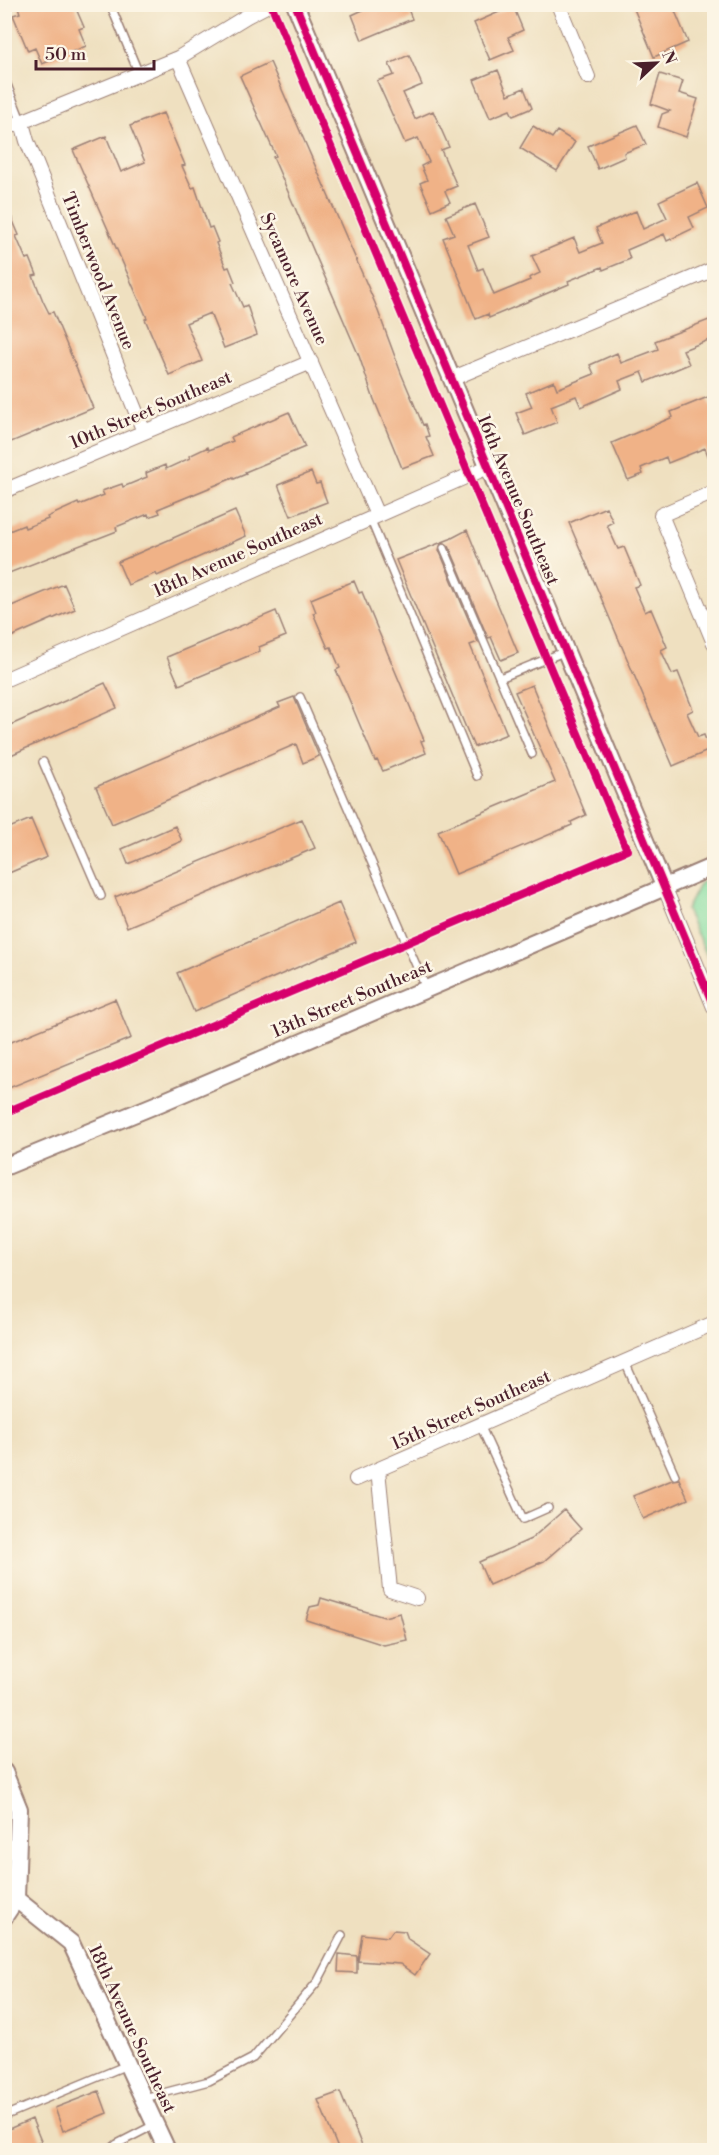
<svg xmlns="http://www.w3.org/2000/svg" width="719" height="2155" font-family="'Libre Bodoni',serif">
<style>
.green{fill:#86dea2;stroke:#687e66;stroke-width:1.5}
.building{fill:#f0b287}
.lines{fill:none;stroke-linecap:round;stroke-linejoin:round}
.service-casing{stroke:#9c8076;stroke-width:10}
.minor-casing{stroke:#9c8076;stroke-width:16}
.tertiary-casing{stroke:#9c8076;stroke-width:20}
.service{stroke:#fff;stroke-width:7}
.minor{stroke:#fff;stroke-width:14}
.tertiary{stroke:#fff;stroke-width:16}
.cycleway-casing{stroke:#fcf5e5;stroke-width:11}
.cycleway{stroke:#d6006c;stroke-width:8}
.labels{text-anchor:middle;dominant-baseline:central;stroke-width:5;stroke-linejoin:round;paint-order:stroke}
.street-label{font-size:18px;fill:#4a1f2b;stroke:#fcf5e5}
</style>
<rect width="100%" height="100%" fill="#fcf5e5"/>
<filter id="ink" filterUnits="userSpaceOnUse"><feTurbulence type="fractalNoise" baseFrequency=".0167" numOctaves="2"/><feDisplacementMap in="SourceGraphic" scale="12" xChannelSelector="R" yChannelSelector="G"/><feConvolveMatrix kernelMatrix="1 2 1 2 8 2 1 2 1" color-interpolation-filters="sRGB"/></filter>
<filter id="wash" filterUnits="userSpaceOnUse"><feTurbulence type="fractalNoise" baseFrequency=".008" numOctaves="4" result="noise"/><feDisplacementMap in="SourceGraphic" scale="24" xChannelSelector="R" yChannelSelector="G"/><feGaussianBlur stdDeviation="1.35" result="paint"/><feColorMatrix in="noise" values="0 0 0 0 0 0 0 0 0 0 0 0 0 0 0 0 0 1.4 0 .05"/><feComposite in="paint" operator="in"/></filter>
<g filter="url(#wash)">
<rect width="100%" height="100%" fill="#efe0c0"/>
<path class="green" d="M714 878V971L686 910 700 883Z"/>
<g id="blocks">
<path class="building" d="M17 4H74L84 27 79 29 86 46 42 64 35 48 28 51 13 15 20 13Z
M376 4H406L412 19 362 40 352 15Z
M632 4H672L688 42 654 57Z
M513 6 523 30 508 37 514 50 490 60 474 23Z
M409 55 422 85 403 93 415 119 433 111 449 147 441 150 457 186 445 191 450 202 432 210 420 183 427 180 421 166 429 162 418 138 405 143 377 81 394 75 389 64Z
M270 62 375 303 401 373 423 425 425 424 429 436 426 437 434 456 402 468 373 397 359 356 273 157 276 156 240 76Z
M498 70 508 95 524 88 532 108 513 116 510 110 490 118 474 80Z
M660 74 683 81 679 93 698 99 686 137 658 127 662 114 670 111 651 104Z
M163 113 185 165 182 166 192 188 195 187 209 228 212 227 218 242 216 243 226 268 229 267 235 282 232 283 243 307 247 305 257 335 224 348 210 313 186 323 202 361 169 375 145 319 147 318 73 150 106 136 121 172 145 162 130 126Z
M637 125 646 144 624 153 625 157 598 169 588 146Z
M533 126 552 138 557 131 575 142 557 171 520 148Z
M697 183 708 208 689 217 694 228 667 241 664 234 627 250 630 259 603 270 602 267 568 281 569 284 489 318 488 314 476 319 443 238 454 234 446 216 475 204 489 237 468 245 478 270 483 268 494 295 530 280 529 278 540 273 532 256 574 238 580 252 602 243 596 228 636 211 643 229 667 218 659 201Z
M4 200 19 235 16 236 26 259 30 258 37 275 33 276 43 301 49 313 53 312 93 408 4 445Z
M714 318V338L683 350 689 364 646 382 642 372 619 381 622 389 581 407 576 396 551 406 557 422 525 435 516 413 532 407 526 393 554 381 557 389 594 374 590 365 617 353 621 363 658 349 655 341Z
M708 397 712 407 714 406V471L705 448 668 463 666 457 641 468 643 474 628 480 612 443 673 417 671 412Z
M289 412 305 447 245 472 246 474 234 479 233 478 158 509 160 513 149 517 148 514 116 527 117 531 4 575V533L24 525 25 528 48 519 47 517 78 503 79 505 104 495 102 491 122 484 123 487 147 477 146 473 165 465 166 469 190 458 189 456 208 447 209 450 233 441 231 437Z
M311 472 316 484 320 483 327 502 291 516 278 485Z
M606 507 613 522 607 525 618 549 624 547 640 585 634 587 645 612 651 609 667 647 661 650 672 674 678 672 684 687 693 710 687 713 698 737 704 735 710 750 673 766 569 523Z
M235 511 246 536 157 576 156 573 128 585 118 562Z
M467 530 518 653 501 660 491 637 488 638 449 546 445 543H441L439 550 478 642 470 645 507 734 474 747 396 560 450 539Z
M354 581 359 593 362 592 424 740 421 741 426 753 383 771 377 760 375 761 346 692 336 670 340 668 331 647 328 648 313 613 316 612 311 599Z
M64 584 75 609 4 640V609Z
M276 611 286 636 259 647 260 651 179 685 167 657Z
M105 683 117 708 4 758V728Z
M532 685 586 815 571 822 572 825 456 874 438 831 555 782 515 692Z
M294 697 319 756 303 763 296 744 112 824 96 787 280 707 278 703Z
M31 819 47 857 4 875V830Z
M302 819 315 848 127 927 115 897Z
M175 826 182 841 128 864 122 849Z
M339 903 356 942 194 1012 177 973Z
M115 999 131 1038 4 1090V1045Z
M679 1479 688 1499 643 1519 633 1496 672 1480Z
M564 1510 581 1529 544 1561 489 1585 479 1562 531 1539Z
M321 1598 384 1617 400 1613 407 1640 384 1645 306 1620 310 1607 319 1605Z
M393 1930 405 1931 408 1939 430 1954 415 1975 400 1964 358 1961 362 1934 388 1937Z
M339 1954 357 1956V1973L338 1972Z
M99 2091 107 2113 63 2131 55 2108Z
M340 2092 364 2151H339L318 2100Z
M32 2119 41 2141 18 2151H4V2131Z"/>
</g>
</g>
<g filter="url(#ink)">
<use href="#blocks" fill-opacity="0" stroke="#9c8076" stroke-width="1.5"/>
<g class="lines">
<g class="service-casing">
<path id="service" d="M110 4 139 74
M4 77 22 123
M370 518 477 776
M444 548 532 754
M500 678 566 651
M300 697 426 988
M43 762 101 896
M625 1362 675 1475
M480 1425 523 1519 548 1508
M144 2098 209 2081 253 2058 318 1981 342 1935
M4 2116 127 2065
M110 2150 117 2144 154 2125"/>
</g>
<g class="minor-casing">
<path id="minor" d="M558 4 588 77
M178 58 377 515
M22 123 27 141 144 432
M4 129 178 58 247 16 270 4
M451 379 714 269
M4 491 311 362
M714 492 661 515 714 643
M4 680 488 467
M664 886 714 1007
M378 1470 390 1589 417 1598
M356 1479 714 1323"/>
</g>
<g class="tertiary-casing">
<path id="tertiary" d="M295 4 664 886
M4 1167 160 1103 714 866
M4 1772 19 1809 16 1899 71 1943 167 2150
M4 1917 16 1899"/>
</g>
<use href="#service" class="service"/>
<use href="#minor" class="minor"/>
<use href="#tertiary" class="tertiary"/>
<g class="cycleway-casing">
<path id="cycleway" d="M295 4 714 1007
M4 1113 627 850 271 4"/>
</g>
<use href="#cycleway" class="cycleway"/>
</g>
</g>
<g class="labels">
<g class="street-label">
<text transform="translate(98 271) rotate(68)">Timberwood Avenue</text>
<text transform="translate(294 279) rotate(66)">Sycamore Avenue</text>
<text transform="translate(151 410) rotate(-23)">10th Street Southeast</text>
<text transform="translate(518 500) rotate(67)">16th Avenue Southeast</text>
<text transform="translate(238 555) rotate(-24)">18th Avenue Southeast</text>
<text transform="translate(352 999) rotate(-23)">13th Street Southeast</text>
<text transform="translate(471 1410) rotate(-24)">15th Street Southeast</text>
<text transform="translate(132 2029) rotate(65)">18th Avenue Southeast</text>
</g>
</g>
<rect width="719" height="2155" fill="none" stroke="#fcf5e5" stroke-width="24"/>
<g transform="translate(656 63) rotate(67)" stroke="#fcf5e5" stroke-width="4.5" paint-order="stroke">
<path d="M0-4.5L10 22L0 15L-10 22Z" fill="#4a1f2b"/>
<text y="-9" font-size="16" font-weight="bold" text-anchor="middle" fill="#4a1f2b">N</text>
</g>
<path d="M36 60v9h118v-9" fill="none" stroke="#4a1f2b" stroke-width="3"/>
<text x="45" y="60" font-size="18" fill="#4a1f2b" stroke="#fcf5e5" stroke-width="4.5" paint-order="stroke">50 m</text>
</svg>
